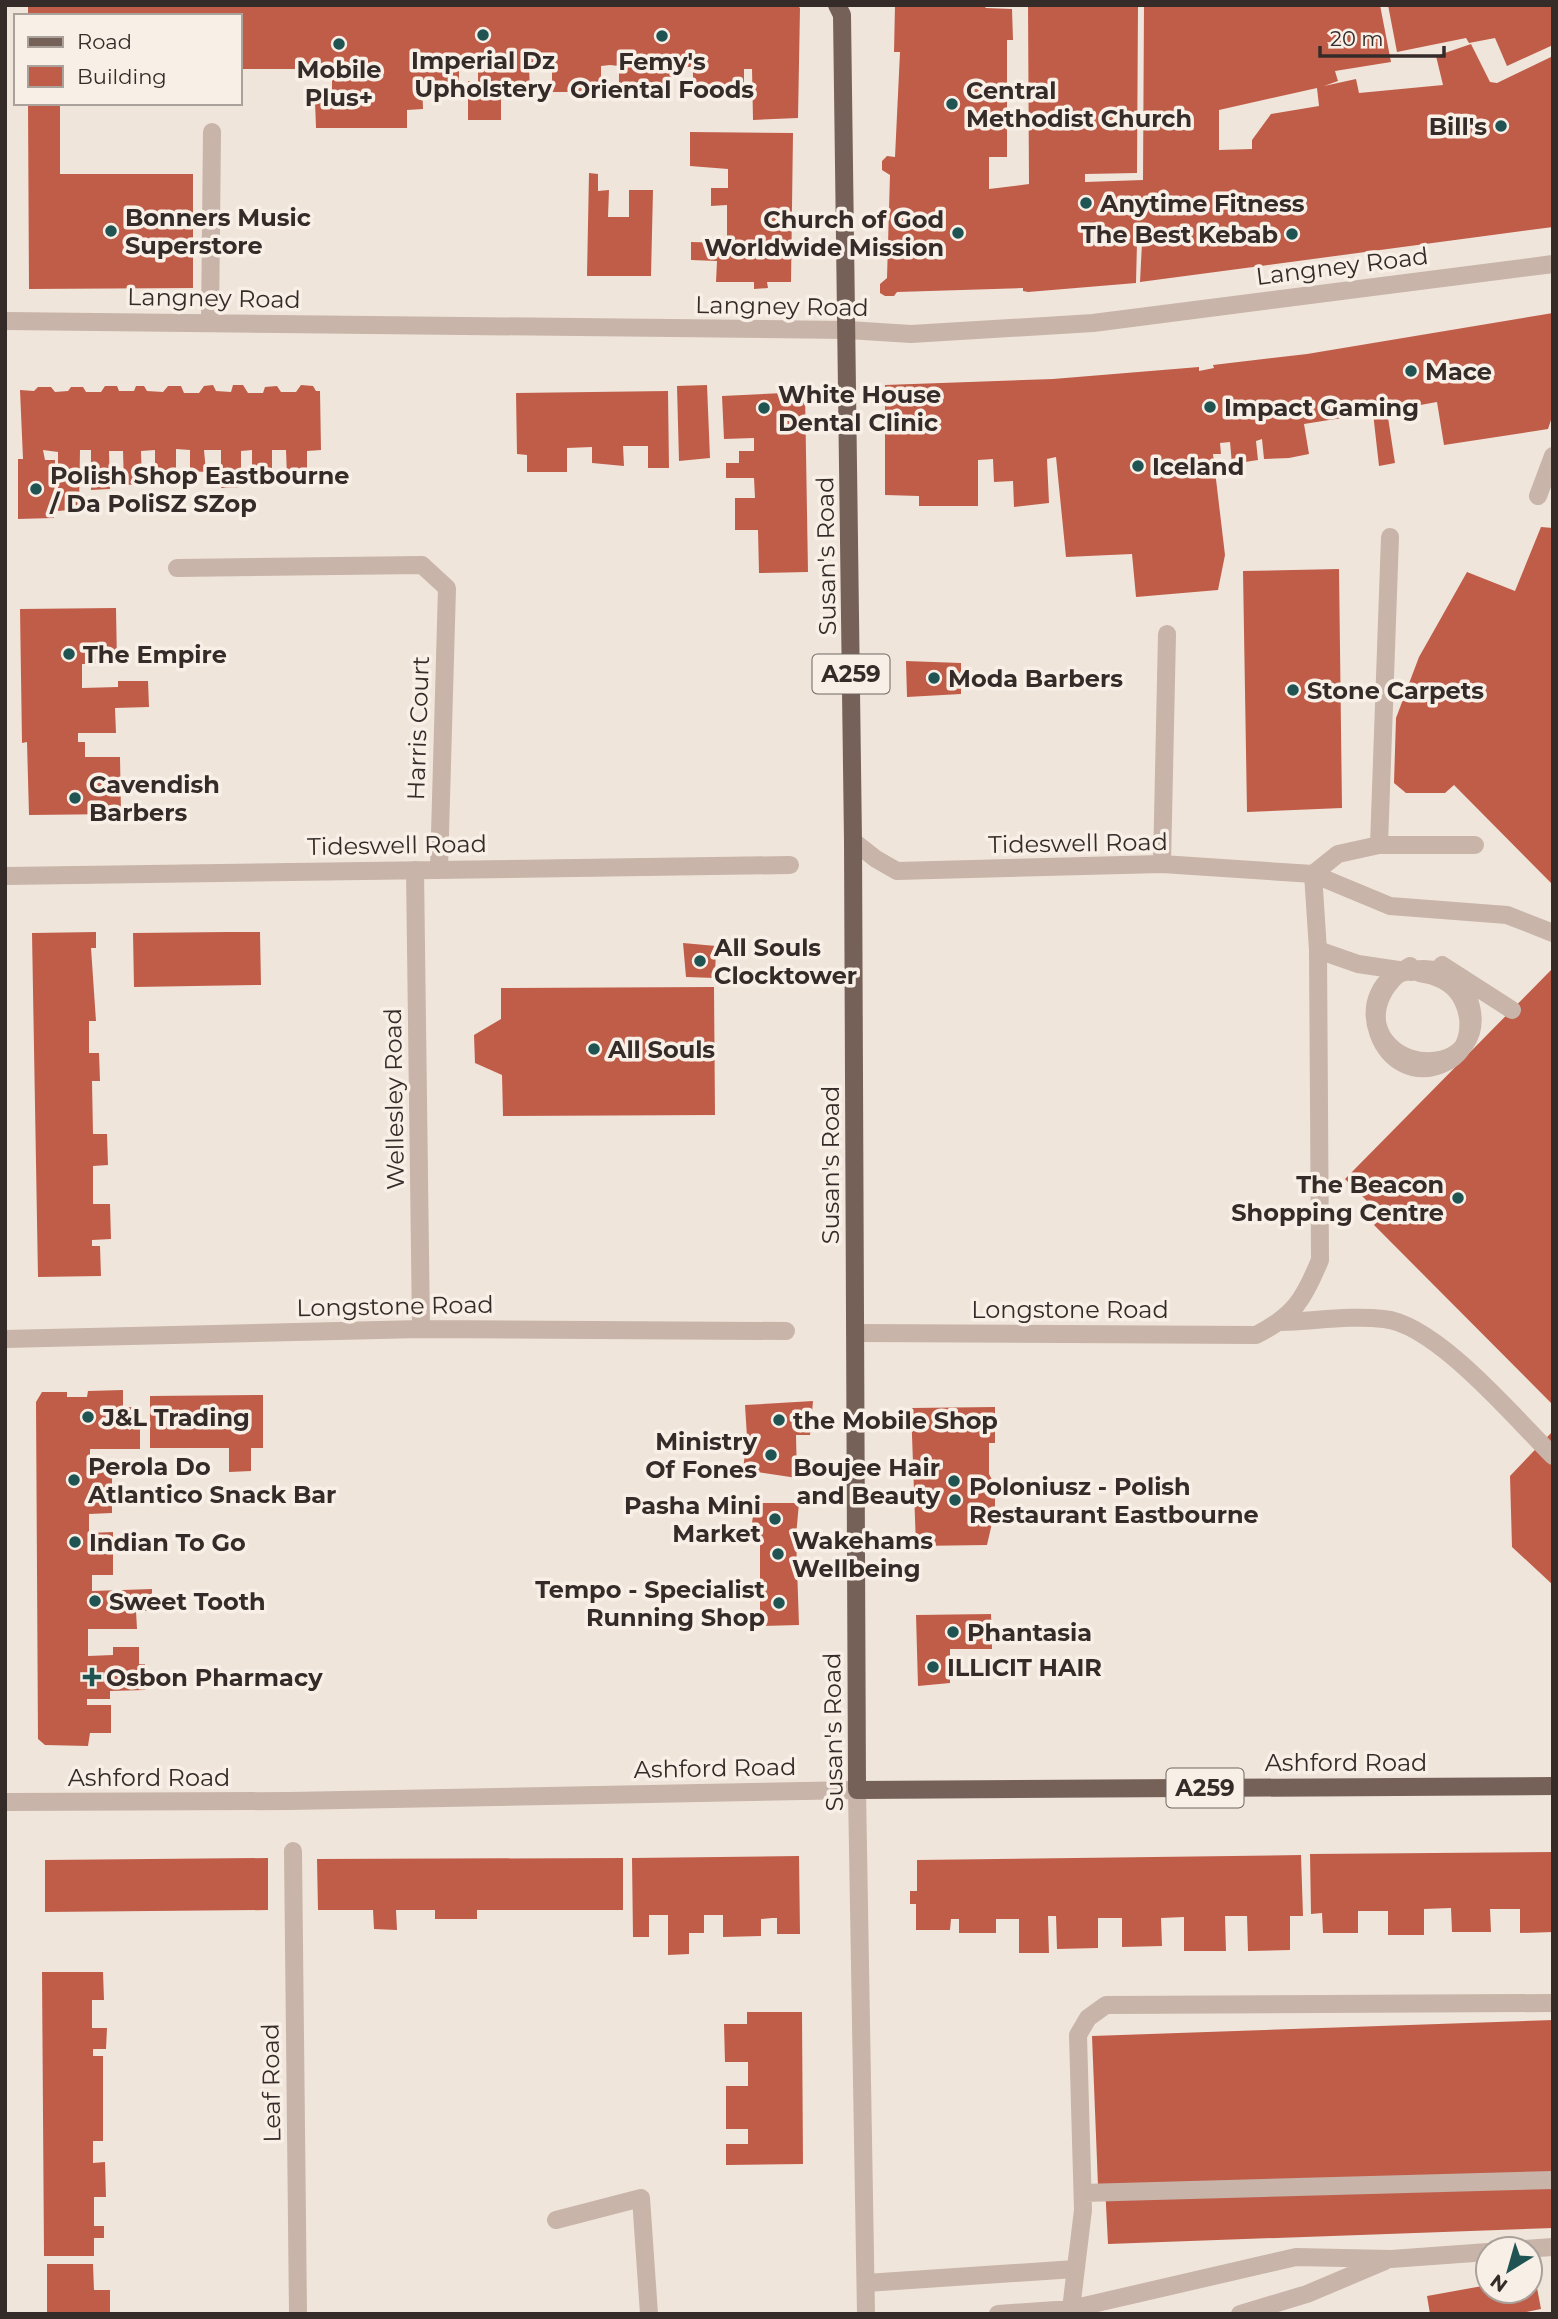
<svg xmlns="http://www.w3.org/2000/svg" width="1558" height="2319" font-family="Montserrat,sans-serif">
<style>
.building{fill:#c05d49;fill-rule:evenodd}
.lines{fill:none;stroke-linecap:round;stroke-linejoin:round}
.minor{stroke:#c8b4a8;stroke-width:18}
.major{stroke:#766159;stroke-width:18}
.minor-bridge{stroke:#c8b4a8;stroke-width:18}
.poi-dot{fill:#1f5453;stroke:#f8efe7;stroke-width:2.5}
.labels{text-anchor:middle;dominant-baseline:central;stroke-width:7;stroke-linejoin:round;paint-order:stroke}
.shield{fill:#f8efe7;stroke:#706661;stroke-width:2}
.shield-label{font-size:23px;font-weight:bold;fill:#352b28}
.poi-label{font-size:24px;font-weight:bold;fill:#352b28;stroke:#f8efe7;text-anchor:start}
.street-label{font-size:24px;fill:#352b28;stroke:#f8efe7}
</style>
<rect width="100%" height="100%" fill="#f0e5db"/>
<path class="building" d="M797 5 800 8 798 118 753 120 752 69H744V94H693V67H672V92H619V66L610 65 601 66V92H552V66H529L530 91H501V120H468V81H478V65L459 66V91L431 92V80H422L423 109 407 110V128H316L315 101H332V79H311V69H240V16H28V6Z
M895 5H983L986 8 1012 9 1013 40H1007V157H989V189L1029 184 1028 5H1138L1137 173 1085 174V182L1143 180 1144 5H1380L1391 62 1335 71 1338 81 1324 86 1356 79 1359 93 1443 85 1436 56 1471 44 1490 82 1497 83 1553 56V227L1140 282 1142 243H1137L1136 283 1028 292 1023 291V288L897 292 894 296H885L880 293V284L887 278 890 175 882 170V161L887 156 895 157 900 52H894ZM1317 88 1319 106 1271 114 1252 140V149L1219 150V110Z
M1388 5H1553V45L1507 66 1495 38 1469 43 1466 38 1397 52Z
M28 103H60V174H193V288L29 289Z
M690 132 793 133 791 282H767L768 288 754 289V282H716L717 261 691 260V242L727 243V205L711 206V188H728V169L690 166Z
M589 173 598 174V191L609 190 608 217H629V190H653L651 276H587Z
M1553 313V414L1548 429 1444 445 1437 402 1387 411 1395 463 1379 466 1373 413 1304 424 1309 454 1289 458 1264 459 1262 439 1256 441 1258 460 1232 464 1230 442 1220 443 1221 454H1213L1225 555 1218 590 1136 597 1132 554 1066 557 1056 457 1047 459 1049 503 1014 507 1013 481 994 482 993 459 978 460V506H919V496L885 495V385L1053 379 1199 367V371L1214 368 1213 365 1307 354Z
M213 385 216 391 231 392 233 385H243L248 393H263L265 387 277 386 281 392H296L301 385 313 386 316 391H320L321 450 307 451V477H287L286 450H272V470H252V450L241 451V487L221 488V450H204L206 472 190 471V450L176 449V470H155V450L141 451 142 484 124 485 123 451H109L110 489 91 490V450H80L79 509 58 511V452L43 450 45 460H55L54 518 18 519V459H23L20 390 34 391 38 387H51L55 392 68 391 71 387H83L86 392H101L105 386H117L119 391H134L136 386H144L147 391 163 392 168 386H181L184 393H199L204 386Z
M707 385 710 458 679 461 677 386Z
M668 391 669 468H648V446H623L624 466 592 463V447L567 448V472H527V455L517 454 516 393Z
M805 392 808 572 759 573 758 530H735V498H755L754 478H726V463H739V451H754V438L724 439 722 396Z
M1541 527 1553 528V885L1454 785 1445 793H1406L1394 783 1396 718 1419 657 1467 572 1515 591Z
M1339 569 1342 808 1247 812 1243 571Z
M116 608 117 664H82V688L118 687V681H148L149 707 115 708 116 733H78V742H85V757H120L121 814 29 815 27 742 22 743 20 609Z
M906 661 961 663V694L907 697Z
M96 932V948H91L96 1021H89V1053H99L100 1081H92L93 1134H107L108 1165 93 1166V1204H110L111 1239 92 1240V1246H100L101 1276 38 1277 32 933Z
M227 932H260L261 985 134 987 133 933Z
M683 943 716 946 715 978 686 977Z
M1553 968V1405L1374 1225 1383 1217 1345 1179Z
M714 987 715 1115 503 1116 502 1075 475 1063 474 1035 501 1019V988Z
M123 1390V1408L140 1406V1449H90V1472H112V1513L89 1514V1533L113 1532V1575H92V1591L152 1589V1611H136L137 1629H88V1656L113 1655V1647H139V1664H145V1690L110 1691V1699H87V1705H111V1733H90L88 1746 45 1745 38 1739 36 1402 42 1392H67V1397H87L88 1391Z
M263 1395V1448H251V1471L229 1472V1448H150V1396Z
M813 1401 810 1435H796L797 1478 743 1470 747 1437 745 1405Z
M995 1407V1443H989V1474L995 1485V1510L987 1545 916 1546 911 1408Z
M1553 1431V1585L1512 1547 1510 1476Z
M755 1503H799L796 1536 799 1625 760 1626V1536H750Z
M991 1614 992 1649H950V1683L918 1686 916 1615Z
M1553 1852V1932L1520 1933V1909H1490L1491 1932H1452L1451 1908 1424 1909V1935H1388V1911H1358V1933H1323L1322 1913 1311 1914 1310 1854Z
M1301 1855 1303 1916H1290V1950L1248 1951 1247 1916H1225L1226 1951H1184V1917L1161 1918 1162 1946 1122 1947V1918H1098V1948L1057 1949 1056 1916H1048L1049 1953H1019V1919H996V1933H959V1919H951L950 1930H916V1904H910V1891H917V1860Z
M799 1856 800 1934H777V1918H772L761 1919V1936L723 1937V1915H704V1933H689V1954L668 1955V1915H649V1937H633L632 1858Z
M268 1858V1910L45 1912V1860Z
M623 1858V1910H477V1919H435V1910H396L397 1930 374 1929 373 1910H318L317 1859Z
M42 1972H103L104 2000H92V2028H107L106 2049H93V2056H103V2141H93V2163L105 2162 106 2197H94V2226H104V2238H94V2256H44Z
M747 2012H802L803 2164 726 2165V2144H748V2129H726V2086H748V2062H725L724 2024H747Z
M1553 2020V2228L1108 2244 1105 2186H1098L1092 2036Z
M47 2264H93L94 2290H110V2314H47Z
M1535 2277 1541 2309 1516 2314H1430L1427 2296 1488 2285V2291H1530V2278Z"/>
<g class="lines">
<path class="minor" d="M5 321 848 330 911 334 1093 323 1553 264
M210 323 212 132
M1538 496 1553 456
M177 568 422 565 447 588 439 869
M853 841 876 859 897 871 1162 864 1313 874 1390 906 1507 915 1553 933
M1379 845 1390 537
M1162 864 1167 634
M415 870 421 1329
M1313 874 1338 854 1379 845H1475
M5 876 790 865
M1318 950 1358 964 1412 972
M1442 965 1512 1010
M1281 1322C1315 1321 1351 1315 1384 1319 1436 1324 1515 1418 1553 1456
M855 1333 1256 1335C1294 1316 1304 1299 1320 1260L1318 950 1313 874
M5 1339 421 1329 786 1331
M5 1802 290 1801 857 1790 866 2314
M293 1851 298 2314
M1083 2193 1553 2180
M556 2220 641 2198 649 2314
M1523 2249 1553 2247
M866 2283 1075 2269
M1071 2309 1083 2210 1078 2035 1088 2018 1106 2005 1553 2003
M998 2314 1071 2309 1296 2257 1391 2259 1488 2252
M1240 2314 1307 2294 1385 2261"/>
<path class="major" d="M837 5 842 15 853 841 857 1790 1553 1786"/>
<path class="minor-bridge" d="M1410 966C1378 984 1361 1026 1397 1052 1408 1059 1419 1062 1432 1061 1497 1056 1479 959 1413 970 1341 981 1381 1098 1448 1061 1477 1045 1473 1001 1449 984 1440 977 1430 975 1419 973"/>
</g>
<g class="poi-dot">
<circle cx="483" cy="35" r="7"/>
<circle cx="662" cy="36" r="7"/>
<circle cx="339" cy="44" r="7"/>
<circle cx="952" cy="104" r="7"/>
<circle cx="1501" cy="126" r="7"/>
<circle cx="1086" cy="203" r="7"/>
<circle cx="111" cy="231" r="7"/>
<circle cx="958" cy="233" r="7"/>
<circle cx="1292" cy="234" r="7"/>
<circle cx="1411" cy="371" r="7"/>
<circle cx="1210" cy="407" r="7"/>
<circle cx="764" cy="408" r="7"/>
<circle cx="1138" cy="466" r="7"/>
<circle cx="36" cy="489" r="7"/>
<circle cx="69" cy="654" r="7"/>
<circle cx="934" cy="678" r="7"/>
<circle cx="1293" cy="690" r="7"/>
<circle cx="75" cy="798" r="7"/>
<circle cx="700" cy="961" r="7"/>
<circle cx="594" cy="1049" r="7"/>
<circle cx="1458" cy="1198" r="7"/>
<circle cx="88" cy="1417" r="7"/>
<circle cx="779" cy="1420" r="7"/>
<circle cx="771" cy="1455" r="7"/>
<circle cx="74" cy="1480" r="7"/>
<circle cx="954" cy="1481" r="7"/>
<circle cx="955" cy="1500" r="7"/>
<circle cx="775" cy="1519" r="7"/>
<circle cx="75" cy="1542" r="7"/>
<circle cx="778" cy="1554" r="7"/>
<circle cx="95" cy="1601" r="7"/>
<circle cx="779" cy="1603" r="7"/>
<circle cx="953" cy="1632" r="7"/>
<circle cx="933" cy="1667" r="7"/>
<path d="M88.5 1666.5h7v7h7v7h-7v7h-7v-7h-7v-7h7z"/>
</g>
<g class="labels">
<g class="shield">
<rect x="812.5" y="654.5" width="77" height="39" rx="5"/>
<rect x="1166.5" y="1768.5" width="77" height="39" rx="5"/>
</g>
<g class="shield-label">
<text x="851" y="674">A259</text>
<text x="1205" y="1788">A259</text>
</g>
<g class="poi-label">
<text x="483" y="60" text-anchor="middle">Imperial Dz<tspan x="483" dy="28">Upholstery</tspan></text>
<text x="662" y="61" text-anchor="middle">Femy's<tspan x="662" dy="28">Oriental Foods</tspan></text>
<text x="339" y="69" text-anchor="middle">Mobile<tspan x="339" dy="28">Plus+</tspan></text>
<text x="966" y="90">Central<tspan x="966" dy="28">Methodist Church</tspan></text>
<text x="1487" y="126" text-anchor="end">Bill's</text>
<text x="1100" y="203">Anytime Fitness</text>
<text x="125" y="217">Bonners Music<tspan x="125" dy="28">Superstore</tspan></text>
<text x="944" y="219" text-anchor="end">Church of God<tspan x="944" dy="28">Worldwide Mission</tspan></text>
<text x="1278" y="234" text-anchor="end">The Best Kebab</text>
<text x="1425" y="371">Mace</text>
<text x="778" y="394">White House<tspan x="778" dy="28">Dental Clinic</tspan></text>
<text x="1224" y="407">Impact Gaming</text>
<text x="1152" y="466">Iceland</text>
<text x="50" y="475">Polish Shop Eastbourne<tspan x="50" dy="28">/ Da PoliSZ SZop</tspan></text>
<text x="83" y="654">The Empire</text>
<text x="948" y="678">Moda Barbers</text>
<text x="1307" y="690">Stone Carpets</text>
<text x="89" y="784">Cavendish<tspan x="89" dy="28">Barbers</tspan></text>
<text x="714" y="947">All Souls<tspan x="714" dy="28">Clocktower</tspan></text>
<text x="608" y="1049">All Souls</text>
<text x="1444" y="1184" text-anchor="end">The Beacon<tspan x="1444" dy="28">Shopping Centre</tspan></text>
<text x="102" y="1417">J&amp;L Trading</text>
<text x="793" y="1420">the Mobile Shop</text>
<text x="757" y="1441" text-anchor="end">Ministry<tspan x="757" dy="28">Of Fones</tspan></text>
<text x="88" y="1466">Perola Do<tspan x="88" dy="28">Atlantico Snack Bar</tspan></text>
<text x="940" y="1467" text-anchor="end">Boujee Hair<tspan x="940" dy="28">and Beauty</tspan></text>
<text x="969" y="1486">Poloniusz - Polish<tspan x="969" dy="28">Restaurant Eastbourne</tspan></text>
<text x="761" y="1505" text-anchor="end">Pasha Mini<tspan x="761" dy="28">Market</tspan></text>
<text x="792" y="1540">Wakehams<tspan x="792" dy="28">Wellbeing</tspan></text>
<text x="89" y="1542">Indian To Go</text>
<text x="765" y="1589" text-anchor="end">Tempo - Specialist<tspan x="765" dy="28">Running Shop</tspan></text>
<text x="109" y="1601">Sweet Tooth</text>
<text x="967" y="1632">Phantasia</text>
<text x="947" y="1667">ILLICIT HAIR</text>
<text x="106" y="1677">Osbon Pharmacy</text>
</g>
<g class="street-label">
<text transform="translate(1342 266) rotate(-7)">Langney Road</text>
<text transform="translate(214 298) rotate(1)">Langney Road</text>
<text transform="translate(782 306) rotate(1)">Langney Road</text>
<text transform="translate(826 556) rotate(-91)">Susan's Road</text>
<text transform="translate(418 728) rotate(-88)">Harris Court</text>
<text transform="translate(1078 843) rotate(-1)">Tideswell Road</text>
<text transform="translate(397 845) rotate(-1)">Tideswell Road</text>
<text transform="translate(394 1099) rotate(-91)">Wellesley Road</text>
<text transform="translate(830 1165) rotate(-90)">Susan's Road</text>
<text transform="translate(395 1306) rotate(-1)">Longstone Road</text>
<text x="1070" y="1309">Longstone Road</text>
<text transform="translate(833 1732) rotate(-91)">Susan's Road</text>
<text x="1346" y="1762">Ashford Road</text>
<text transform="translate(715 1768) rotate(-1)">Ashford Road</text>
<text x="149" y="1777">Ashford Road</text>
<text transform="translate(271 2083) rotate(-91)">Leaf Road</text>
</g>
</g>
<rect width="1558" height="2319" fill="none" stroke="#352b28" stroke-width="14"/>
<rect x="14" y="14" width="228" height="91" fill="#f8efe7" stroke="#aaa19b" stroke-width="2"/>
<rect x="28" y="37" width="35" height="10" fill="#766159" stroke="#aaa19b" stroke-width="2"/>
<text x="77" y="49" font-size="21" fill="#352b28">Road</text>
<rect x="28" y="66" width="35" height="21" fill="#c05d49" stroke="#aaa19b" stroke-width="2"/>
<text x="77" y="84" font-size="21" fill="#352b28">Building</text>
<g transform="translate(1509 2270) rotate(217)"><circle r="33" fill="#f8efe7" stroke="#aaa19b" stroke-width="2"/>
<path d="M0-5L12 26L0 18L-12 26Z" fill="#1f5453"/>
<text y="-10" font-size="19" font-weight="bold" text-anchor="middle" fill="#352b28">N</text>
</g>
<path d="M1320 46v10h124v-10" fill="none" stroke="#352b28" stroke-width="3.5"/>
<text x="1330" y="46" font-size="21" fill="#352b28" stroke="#f8efe7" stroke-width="5" paint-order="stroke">20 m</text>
</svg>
